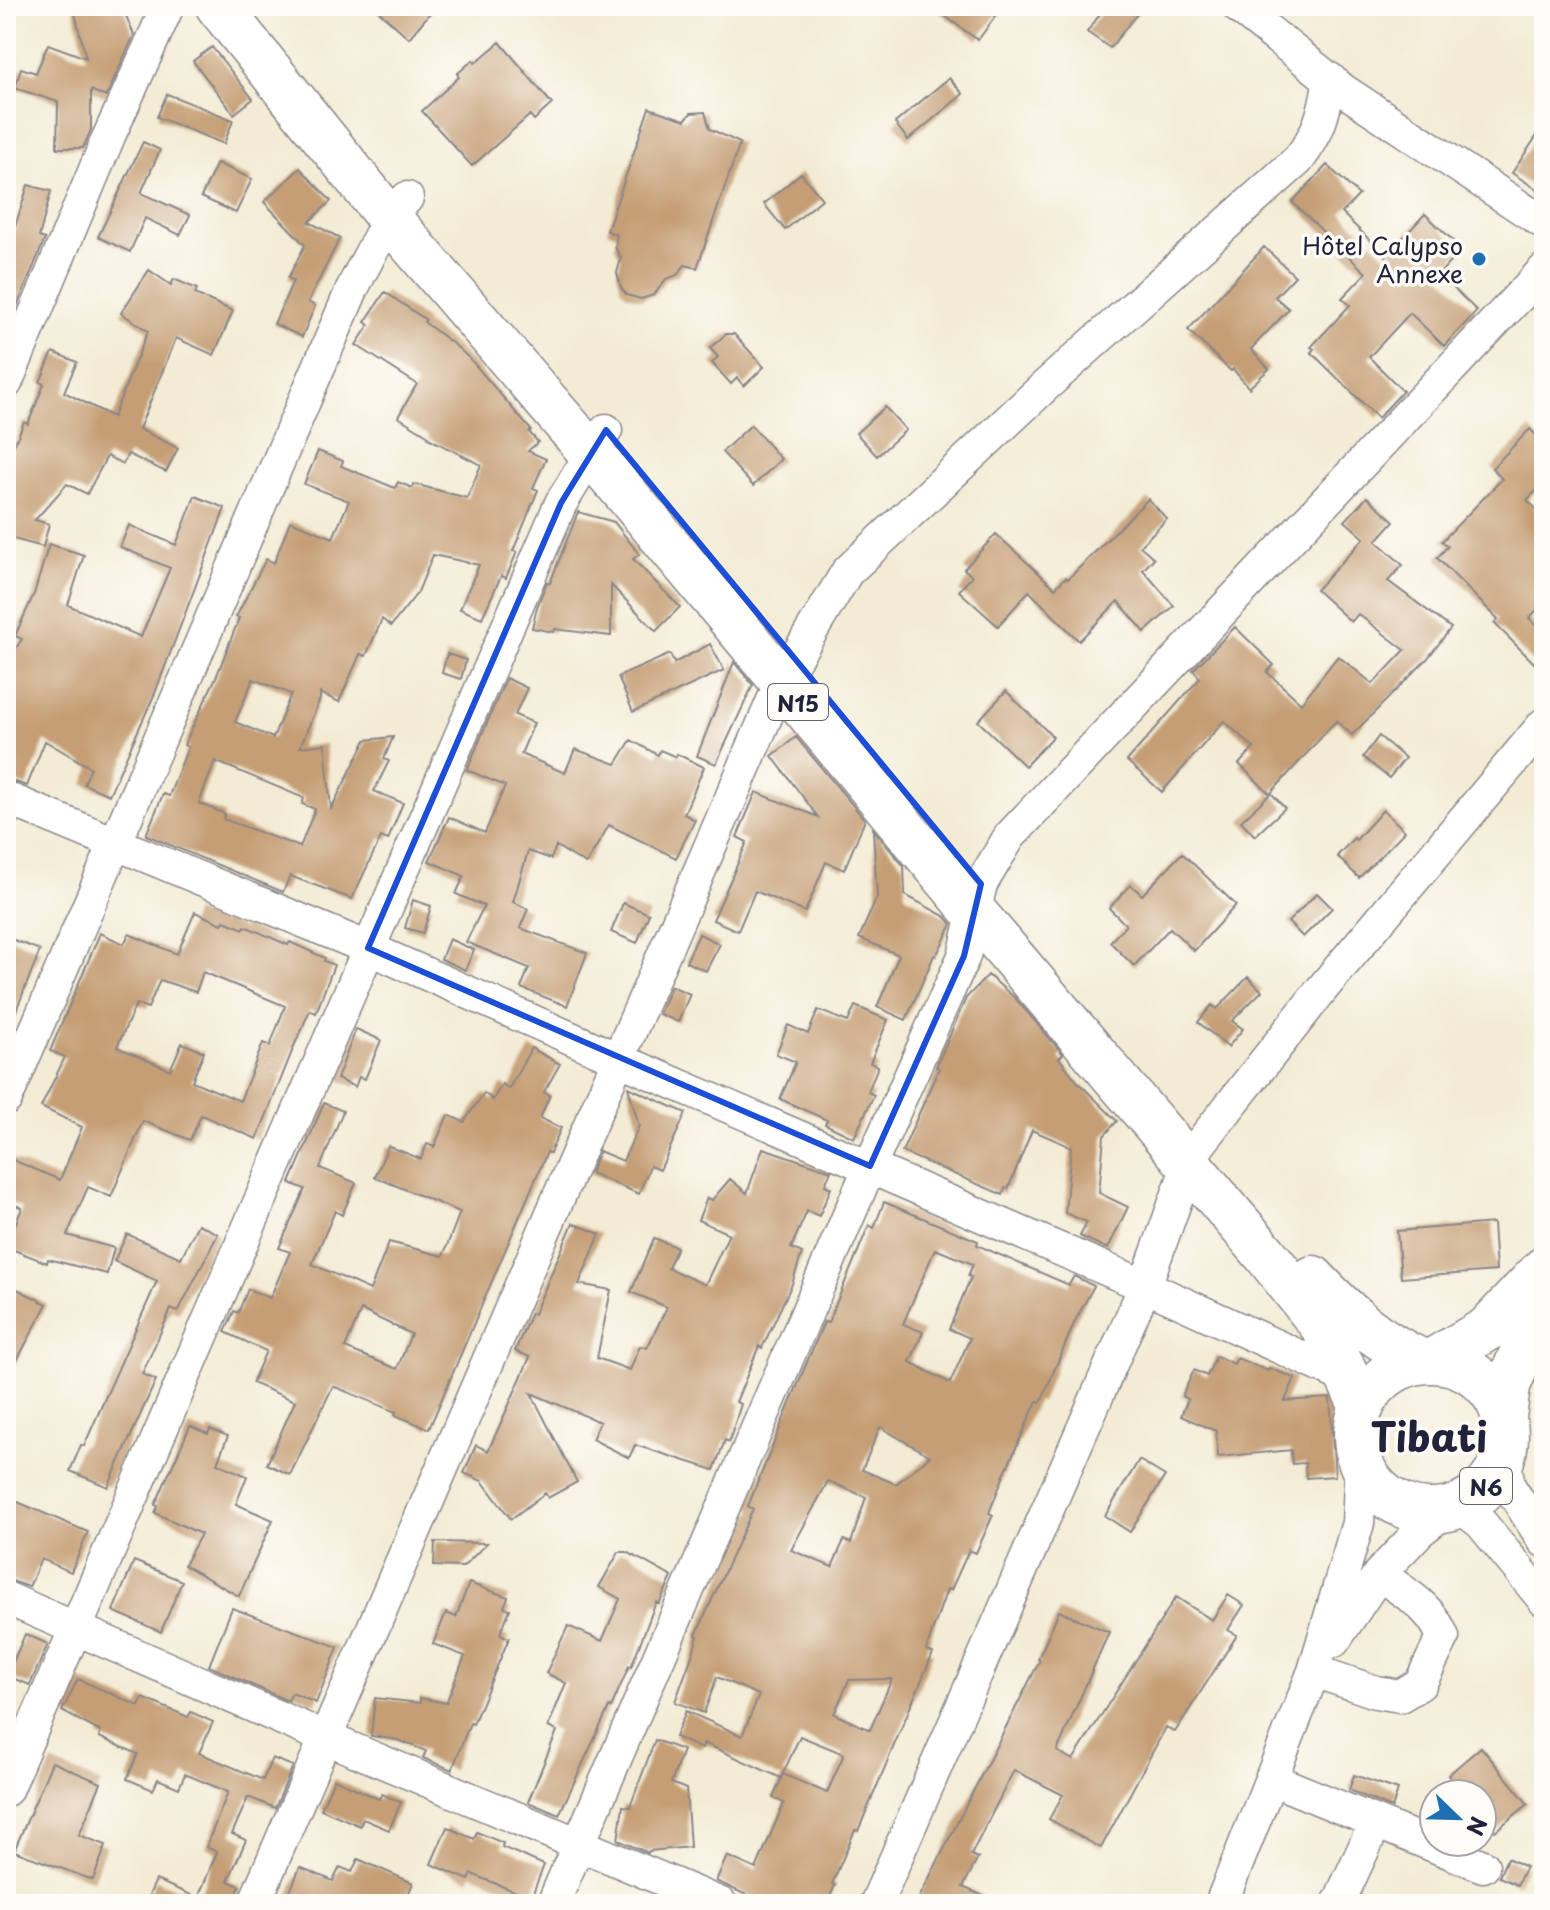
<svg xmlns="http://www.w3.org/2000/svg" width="1550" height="1910" font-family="'Playpen Sans',sans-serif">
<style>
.building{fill:#c59e74;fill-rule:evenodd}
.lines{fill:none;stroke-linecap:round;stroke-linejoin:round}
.minor-casing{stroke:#8a8688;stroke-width:35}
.highway-casing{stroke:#8a8688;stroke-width:47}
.minor{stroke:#fff;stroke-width:32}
.highway{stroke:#fff;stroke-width:44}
.marked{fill:none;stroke:#1d4ed8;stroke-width:6;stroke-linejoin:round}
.poi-dot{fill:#1f6fb2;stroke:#fdfcf7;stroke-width:3}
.labels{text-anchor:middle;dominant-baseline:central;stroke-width:7;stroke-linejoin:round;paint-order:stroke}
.shield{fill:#fdfcf7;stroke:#646373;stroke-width:2}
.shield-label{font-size:22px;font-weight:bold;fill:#22223b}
.poi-label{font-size:24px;fill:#22223b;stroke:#fdfcf7;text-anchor:end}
.town-label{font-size:40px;font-weight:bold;fill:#22223b;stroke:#fdfcf7}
</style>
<rect width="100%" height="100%" fill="#fdfcf7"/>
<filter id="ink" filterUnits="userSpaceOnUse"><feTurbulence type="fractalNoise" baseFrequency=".0125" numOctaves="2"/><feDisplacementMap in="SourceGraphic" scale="16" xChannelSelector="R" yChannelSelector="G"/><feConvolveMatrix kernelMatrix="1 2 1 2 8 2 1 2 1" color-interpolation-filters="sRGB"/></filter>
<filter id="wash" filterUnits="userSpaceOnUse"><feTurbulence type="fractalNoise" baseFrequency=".006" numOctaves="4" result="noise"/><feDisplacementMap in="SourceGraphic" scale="32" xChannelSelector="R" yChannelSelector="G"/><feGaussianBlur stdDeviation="1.8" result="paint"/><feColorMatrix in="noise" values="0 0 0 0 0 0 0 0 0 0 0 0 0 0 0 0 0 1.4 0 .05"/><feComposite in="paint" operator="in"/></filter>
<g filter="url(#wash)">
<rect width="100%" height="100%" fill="#f3ebd4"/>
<g id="blocks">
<path class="building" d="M73 6H122L134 35 106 97 91 90V130L83 148H57L58 102 15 88 21 68 36 73 48 44 86 58Z
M373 6H436L409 38Z
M931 6H1003L978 40Z
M1106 6H1143L1110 48 1087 32Z
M500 42 552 104 534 120 530 115 472 166 422 111 459 77 457 74 473 60 475 63Z
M212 47 253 99 234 114 193 61Z
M949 78 963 94 908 140 895 123Z
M167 94 233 120 224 144 157 117Z
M649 108 685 120 691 113 705 112 710 129 740 143 697 268 685 265 677 275 666 279 654 295 641 299 627 295 621 288 617 273 621 258 615 247 617 235 607 231Z
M1544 125V194L1512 173Z
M143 142 160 150 141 193 190 215 180 235 145 218 130 252 98 237Z
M217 163 252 179 236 213 201 197Z
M1327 165 1359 195 1342 213 1386 256 1425 214 1462 249 1439 274 1477 311 1444 346 1410 313 1369 357 1403 391 1378 418 1311 352 1314 349 1311 347 1350 305 1342 298 1366 273 1292 202Z
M300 168 331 201 309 222 340 238 308 302 315 306 302 337 274 324 293 281 288 278 305 245 264 202Z
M801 173 822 199 785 230 764 204Z
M28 185 51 191 39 237 45 239 6 333V256Z
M1264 247 1295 276 1275 297 1289 309 1251 349 1269 369 1249 388 1233 369 1231 371 1188 330Z
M149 270 171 285 174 279 197 289 195 294 233 311 214 355 176 338 139 429 178 448 166 472 128 454 123 464 107 456 87 494 67 484 35 520 49 524 43 547 6 537V464L24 422 28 424 44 384 40 382 53 352 77 362 64 392 113 417 148 331 121 313Z
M385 292 426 320 424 322 456 346 471 360 531 430 529 432 538 442 528 451 546 459 533 488 538 490 513 551 517 552 506 578 501 576 482 618 460 609 479 565 433 555 418 592 391 626 382 619 366 656 360 654 339 702 320 693V699L300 747 325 744 331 809 366 740 393 737 384 759 389 761 374 791 403 803 388 840 381 837 352 899 290 876 283 892 146 835 163 794 169 796 188 747 184 745 217 675 239 618 236 617 266 559 274 563 290 521 333 538 349 501 304 484 318 451 343 461 341 466 395 488 398 482 412 488 414 484 467 498 481 465 428 438 429 436 398 417 417 384 356 345 369 325 365 322ZM253 679 291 694 273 738 235 722ZM215 761 304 798 302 804 315 809 300 847 223 819 225 814 199 803Z
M726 334H734L764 367 744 386 737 378 731 384 712 363 718 357 710 348Z
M885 407 906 430 877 456 856 433Z
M751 425 781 459 753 486 722 452Z
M1530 429 1544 443V483L1527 500 1544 517V603L1529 618 1544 633V673L1494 623 1498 619 1437 558 1448 546 1442 541 1502 479 1492 468Z
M195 496 225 508 155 693 109 795 84 784 91 768 45 741 27 786 6 779V663L22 639 15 636 34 594 49 544 84 555 68 605 141 637 170 568 120 547 129 525 176 545Z
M1367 497 1394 521 1376 541 1403 565 1388 581 1451 628 1427 659 1352 735 1336 721 1271 793 1285 808 1255 836 1241 821 1270 794 1239 764 1254 748 1224 721 1162 792 1127 761 1200 678 1193 670 1235 627 1274 665 1267 672 1301 703 1338 656 1373 684 1405 650 1358 614 1351 622 1316 590 1364 538 1345 521Z
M1148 499 1167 519 1140 546 1154 558 1143 570 1174 606 1145 632 1118 601 1079 641 1029 591 998 626 959 591 972 576 964 569 996 534 1055 588 1066 577 1068 579Z
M578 512 614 522 639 554 633 559 680 607 656 631 611 585V636L555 629 554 632 532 628 537 607 547 582 550 583Z
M710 644 724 670 633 712 618 677 670 654 674 663Z
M447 654 466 660 461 679 442 673Z
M734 662 753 685 716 764 697 756Z
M506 678 527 688 515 715 534 723 521 754 565 773 575 749 616 764 631 740 658 755 660 750 676 757 677 754 704 767 684 814 695 820 676 858 609 825 586 864 556 846 551 859 528 851 513 902 528 909 520 928 587 953 567 1006 521 988 529 968 466 942 484 906 456 894 464 876 429 861 449 817 485 833 505 786 467 770Z
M1006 691 1053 737 1025 766 978 721Z
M1379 736 1405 758 1389 778 1363 757Z
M796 737 865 820 844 870 826 862 805 912 755 891 738 931 713 920 747 842 737 837 756 792 818 817 772 756Z
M1383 810 1405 831 1359 878 1337 856 1354 838 1356 840Z
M873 829 904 866 905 895 946 917 952 924 936 956 934 955 906 1020 877 1007 899 955 859 938 877 897Z
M1182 853 1236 905 1194 951 1170 928 1134 966 1110 942 1126 925 1109 908 1131 885 1142 895Z
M1317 893 1332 908 1303 937 1288 922Z
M413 900 431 906 423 933 405 928Z
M623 903 649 914 637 943 611 932Z
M195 912 222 924 224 921 244 929 245 926 288 945 290 942 325 958 324 961 334 965 316 1013 310 1010 295 1044 257 1139 201 1115 190 1140 143 1121 111 1197 88 1187 67 1235 114 1248 107 1274 48 1259 47 1263 6 1247 22 1208 6 1201V1157L60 1180 82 1127 41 1107 65 1057 50 1051 100 933 124 944 129 934 177 954ZM203 972 285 1006 270 1046 263 1043 240 1101 192 1081 204 1052 182 1043 170 1070 117 1047 136 1004 148 1008 160 980 196 992Z
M699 934 720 944 706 971 686 962Z
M6 937 40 950 7 1034H6Z
M449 939 474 950 465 970 441 959Z
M988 975 1015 998 1063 1054 1059 1058 1078 1082 1117 1121 1104 1136 1099 1193 1128 1207 1108 1249 1080 1236 1087 1222 1065 1213 1071 1147 1032 1130 1008 1189 1005 1188 1003 1195 902 1152 939 1068 936 1067 966 998Z
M1248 977 1262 991 1232 1021 1243 1029 1228 1047 1198 1022 1212 1005 1217 1009Z
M671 986 690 994 678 1022 659 1014Z
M855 1006 888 1020 870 1063 878 1066 868 1092 874 1095 854 1138 825 1124 827 1120 780 1099 796 1062 776 1054 788 1025 808 1034 818 1010 848 1022Z
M356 1029 381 1040 365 1079 359 1077 355 1087 337 1079Z
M531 1048 560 1064 544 1092 550 1095 540 1118 561 1128 550 1153 547 1152 429 1429 395 1415 396 1412 333 1386 290 1475 267 1464 295 1401 252 1383 266 1351 225 1332 234 1311 238 1313 248 1289 270 1298 290 1252 279 1248 305 1189 290 1183 324 1103 343 1111 320 1168 356 1183 342 1215 335 1211 312 1264 370 1290 389 1242 443 1256 460 1212 375 1177 388 1146 421 1159 427 1144 434 1147 448 1115 464 1122 484 1093 493 1100 502 1084 509 1089ZM361 1310 411 1334 397 1369 345 1348Z
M628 1087 686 1113 660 1170 650 1166 639 1194 590 1173 599 1151 623 1161 639 1126Z
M763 1148 831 1171 825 1185 831 1188 819 1216 807 1211 791 1248 802 1253 792 1284 762 1348 759 1346 736 1402 741 1404 729 1442 725 1440 714 1470 635 1445 629 1458 592 1439 600 1422 531 1393 577 1482 548 1498 545 1493 511 1519 482 1481 464 1473 476 1445 488 1451 504 1416 530 1357 515 1351 531 1313 534 1314 573 1223 600 1234 579 1284 611 1290 597 1358 630 1370 640 1346 647 1348 667 1307 631 1292 654 1238 677 1247 668 1268 705 1285 729 1234 698 1220 707 1198 712 1200 730 1179 747 1193Z
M884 1202 978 1241 977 1245 1069 1285 1074 1276 1094 1286 1075 1321 1041 1402 1037 1401 1006 1470 989 1513 993 1515 976 1553 969 1550 951 1590 947 1589 926 1650 933 1653 858 1831 855 1830 832 1884 835 1885 827 1904H766L716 1881 727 1856 756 1869 784 1803 773 1798 783 1774 827 1793 844 1754 800 1736 781 1778 704 1743 702 1749 675 1737 686 1711 742 1736 759 1695 717 1677 704 1713 675 1702 693 1653 698 1636 696 1635 753 1509 748 1506 804 1369 824 1322 828 1323 869 1225 874 1228ZM935 1249 973 1264 968 1276 971 1277 949 1329 970 1338 950 1383 910 1362 923 1332 903 1324ZM880 1427 930 1456 896 1484 862 1470ZM828 1481 866 1497 851 1543 844 1540 832 1567 791 1550ZM892 1679 870 1730 834 1714 849 1680Z
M1493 1223 1496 1271 1401 1278 1397 1231Z
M198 1224 218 1234 178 1312 171 1309 142 1374 156 1380 108 1487 70 1471 81 1445 84 1446 157 1281 114 1261 127 1234 181 1258Z
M17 1289 47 1304 6 1381V1310Z
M1216 1356 1234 1364 1237 1358 1268 1371 1269 1368 1295 1378 1285 1401 1330 1398 1335 1476 1306 1478 1305 1463 1292 1464 1291 1450 1218 1457 1216 1431 1181 1416 1188 1399 1182 1396 1194 1370 1207 1376Z
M190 1426 208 1434 210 1429 228 1436 217 1463 247 1476 236 1504 273 1520 239 1596 184 1565 201 1534 155 1513 158 1506 155 1505Z
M1139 1460 1165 1476 1130 1532 1105 1516Z
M6 1497 88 1532 71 1572 41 1559 29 1587 6 1579Z
M435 1542 487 1543 463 1567 434 1566Z
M619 1552H627L672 1577 659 1604 656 1602 631 1667 629 1666 611 1708 609 1707 559 1815 528 1802 557 1731 548 1727 566 1683 546 1673 568 1626 602 1641 620 1599 599 1587Z
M134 1561 182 1581 161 1632 113 1611Z
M469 1583 508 1597 504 1607 510 1609 500 1634 509 1638 473 1724 470 1723 452 1770 423 1758 426 1751 398 1740 371 1736 375 1698 420 1703V1698L446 1703 465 1656 433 1644 446 1613 456 1617Z
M1228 1595 1244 1605 1228 1630 1237 1635 1175 1732 1166 1727 1101 1848 1049 1819 1063 1795 1014 1770 971 1855 978 1858 963 1887 1001 1904H916L1040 1660 1038 1659 1059 1611 1109 1632 1057 1751 1073 1760 1176 1597 1212 1620Z
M232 1608 338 1647 316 1703 292 1693 288 1701 209 1666Z
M25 1634 48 1644 30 1685 7 1676Z
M78 1679 139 1706 143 1698 188 1717 191 1712 213 1722 199 1753 263 1780 272 1758 293 1766 275 1808 248 1797 232 1834 246 1840 228 1881 240 1886 233 1904H145L156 1880 198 1898 217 1852 206 1847 228 1792 185 1774 179 1788 158 1779 153 1790 127 1779 138 1754 99 1737 101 1732 62 1711Z
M655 1740 683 1750 671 1783 686 1789 690 1847 649 1851 648 1853 618 1840 623 1806 630 1807Z
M1481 1747 1528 1804 1495 1831 1491 1826 1482 1834V1794H1464L1448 1775Z
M52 1762 101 1783 79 1835 106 1845 93 1880 14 1851Z
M1354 1775 1398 1790 1392 1808 1349 1790Z
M334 1779 379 1799 382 1794 401 1802 389 1830 363 1819 360 1826 321 1809Z
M447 1827 474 1839 477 1832 503 1843 502 1847 544 1865 531 1898 472 1874 469 1880 431 1864Z
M1507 1858 1526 1867 1517 1885 1499 1877Z
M358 1859 413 1883 404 1904H285L300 1867 333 1881 340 1867 352 1872Z"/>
</g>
</g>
<g filter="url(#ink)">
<use href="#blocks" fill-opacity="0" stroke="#8a8688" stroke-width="2"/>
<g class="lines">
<g class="minor-casing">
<path id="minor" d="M1237 6 1343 90 1544 223
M6 383 109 136 168 6
M6 798 368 948 618 1059 1145 1286 1349 1379
M6 1099 353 287 389 218 407 198
M1504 1456 1509 1486 1544 1541
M1459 1506 1481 1523 1544 1600
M6 1598 326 1738 721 1904
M1334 1641 1379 1574 1420 1531 1448 1509
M1314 1671 1376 1692 1400 1696 1420 1684 1443 1637C1431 1606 1405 1593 1379 1574
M1271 1779 1483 1866
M6 1790 561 503 606 430
M254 1904 781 682 847 572 1044 387 1298 160C1320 132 1324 113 1330 79
M553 1904 870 1166 964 956 981 884 1010 836 1544 270
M876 1904 1145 1286 1188 1166 1199 1145 1322 989 1544 724
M1221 1904 1314 1671 1358 1523 1361 1462
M1338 1904 1376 1822"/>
</g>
<g class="highway-casing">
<path id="highway" d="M218 6 389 218 626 494 975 913 1266 1255 1324 1328 1362 1407
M1313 1278C1347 1314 1376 1340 1421 1361
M1432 1361 1487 1329 1544 1269
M1356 1436a75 75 0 1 1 150 0a75 75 0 1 1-150 0Z
M1504 1417 1508 1386 1544 1298"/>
</g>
<use href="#minor" class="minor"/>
<use href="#highway" class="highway"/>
</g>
</g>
<path class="marked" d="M606 430 981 884 964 956 870 1166 368 948 561 503Z"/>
<circle class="poi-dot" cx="1479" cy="259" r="8"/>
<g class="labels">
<g class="shield">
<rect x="768" y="684" width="60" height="36" rx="6"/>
<rect x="1460" y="1468" width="52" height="36" rx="6"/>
</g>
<g class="shield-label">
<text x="798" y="702">N15</text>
<text x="1486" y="1486">N6</text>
</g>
<g class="poi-label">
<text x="1463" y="245">Hôtel Calypso<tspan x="1463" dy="28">Annexe</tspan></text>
</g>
<g class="town-label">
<text x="1429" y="1435">Tibati</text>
</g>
</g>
<rect width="1550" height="1910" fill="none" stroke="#fdfcf7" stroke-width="32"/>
<g transform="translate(1458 1818) rotate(113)"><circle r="38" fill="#fdfcf7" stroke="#a5a5ac" stroke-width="2"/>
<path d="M0-6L14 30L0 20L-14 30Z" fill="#1f6fb2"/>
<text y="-12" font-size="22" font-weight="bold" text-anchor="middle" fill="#22223b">N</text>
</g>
</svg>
